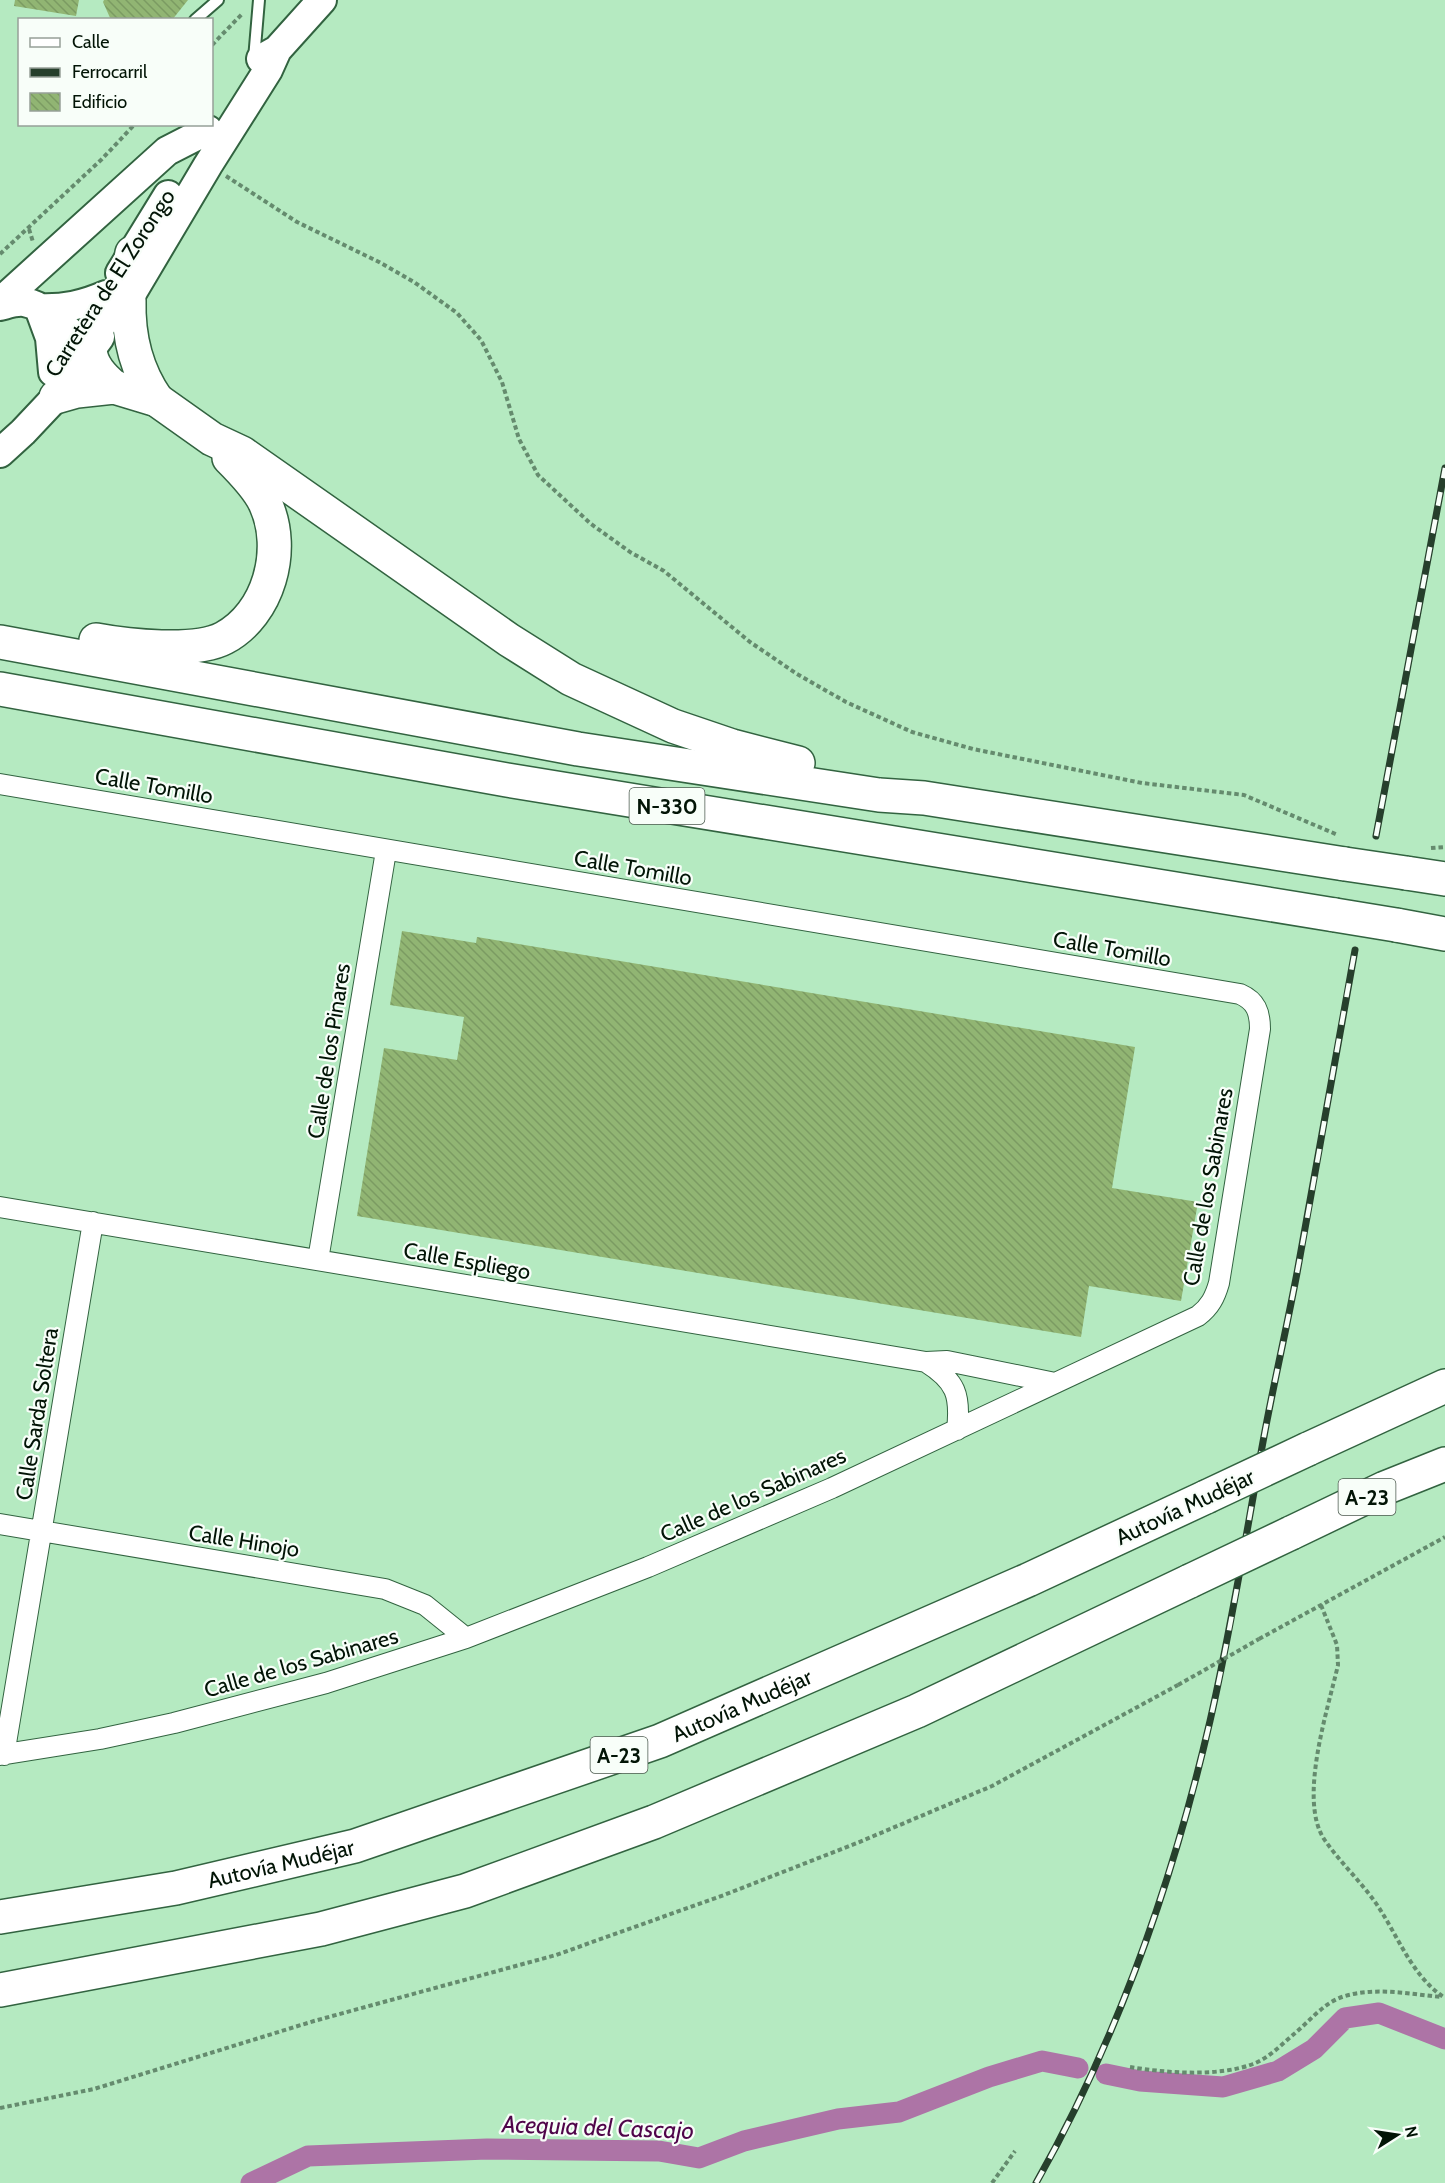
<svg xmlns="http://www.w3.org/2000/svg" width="1445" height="2183" font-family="Cabin,sans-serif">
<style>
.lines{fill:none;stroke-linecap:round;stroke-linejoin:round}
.canal{stroke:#ad74a6;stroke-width:21}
.building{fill:url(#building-back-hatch)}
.lane-casing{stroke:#326340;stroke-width:14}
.street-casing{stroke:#326340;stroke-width:22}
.secondary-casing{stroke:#326340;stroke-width:32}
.highway-casing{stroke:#326340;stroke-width:36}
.path{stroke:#658b6e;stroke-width:4;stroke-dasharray:4.5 3;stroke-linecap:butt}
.lane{stroke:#fff;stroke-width:10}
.street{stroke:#fff;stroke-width:20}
.secondary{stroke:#fff;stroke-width:28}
.highway{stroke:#fff;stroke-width:33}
.rail-casing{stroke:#263f2c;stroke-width:7}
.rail{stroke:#f8fef9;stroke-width:4.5;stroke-dasharray:14;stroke-linecap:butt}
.highway-bridge-casing{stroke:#326340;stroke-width:36;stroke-linecap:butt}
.path-bridge{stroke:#658b6e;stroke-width:4;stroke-dasharray:4.5 3;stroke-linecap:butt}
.highway-bridge{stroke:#fff;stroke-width:33}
.labels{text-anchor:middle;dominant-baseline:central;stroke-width:4.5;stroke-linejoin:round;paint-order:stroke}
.shield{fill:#f8fef9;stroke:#4c5a4f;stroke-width:1.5}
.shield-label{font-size:21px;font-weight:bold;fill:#021406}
.street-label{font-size:22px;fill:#021406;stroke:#f8fef9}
.water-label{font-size:24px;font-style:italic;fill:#4f054a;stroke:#f8fef9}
</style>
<defs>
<pattern id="building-back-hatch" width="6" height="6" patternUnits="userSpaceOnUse" patternTransform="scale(1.5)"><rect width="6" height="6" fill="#91b573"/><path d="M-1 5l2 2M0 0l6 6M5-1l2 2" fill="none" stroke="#7b9b62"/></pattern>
</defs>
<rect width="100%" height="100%" fill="#b5eac1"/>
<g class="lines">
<path class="canal" d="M1106 2074 1140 2081 1223 2087 1278 2071 1314 2049 1345 2018 1379 2013 1445 2039
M251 2183 308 2156 487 2149 659 2151 699 2158 744 2141 838 2119 899 2112 989 2077 1042 2061 1078 2068"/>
</g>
<path class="building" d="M15 0H79L76 16 14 6Z
M104 0H188L172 20H111L103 2Z
M402 931 476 943 477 937 1135 1047 1112 1188 1198 1202 1181 1301 1089 1286 1081 1337 357 1216 384 1048 457 1060 464 1017 390 1005Z"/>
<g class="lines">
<g class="lane-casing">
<path id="lane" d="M195 20 218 0
M254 59 259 0"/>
</g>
<g class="street-casing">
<path id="street" d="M0 784 1240 994C1256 1001 1260 1012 1260 1029L1219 1283C1215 1297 1210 1307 1198 1316L832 1488 648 1567 466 1638 326 1683 174 1723 100 1739 0 1755
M0 1207 926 1362 947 1361 1055 1383
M318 1260 386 851
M926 1362C956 1381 961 1395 957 1430
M0 1524 385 1589 425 1605 466 1638
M4 1755 93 1222"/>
</g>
<g class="secondary-casing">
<path id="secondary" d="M261 59 277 50 322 0
M120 273 168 195
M0 302 167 151 208 130
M126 303 208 165 268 70 277 50
M0 306C8 304 16 301 24 302 47 305 73 336 89 351
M39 308C64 309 83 305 106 295
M39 308 50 338 53 372
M0 453 23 432 56 397 100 337"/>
</g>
<g class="highway-casing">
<g id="highway">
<path d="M129 300C128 336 136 370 157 400"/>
<path d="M114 387C63 345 107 323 126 281 130 273 130 262 132 253"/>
<path d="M56 397 77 391 114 387 157 400 212 439 242 453 509 640 571 679 673 726 732 746 798 763"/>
<path d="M96 640C128 646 196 653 224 638 269 614 286 550 266 505 260 490 241 470 229 458"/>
<path d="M0 642 578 749 879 795 924 798 1345 864"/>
<path d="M0 689 507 780 1335 915"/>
<path d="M1406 873 1445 879"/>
<path d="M1396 925 1445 934"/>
<path d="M1308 1449 1445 1386"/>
<path d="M1291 1533 1385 1488 1445 1464"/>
<path id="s1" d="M0 1917 176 1888 355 1846 660 1741 1028 1580 1206 1497"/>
<path d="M0 1990 321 1929 465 1891 654 1822 917 1711 1190 1581"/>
</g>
</g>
<path class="path" d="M212 45 242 14
M226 176 297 222 379 262 414 282 457 313 481 340 502 382 519 439 538 475 591 524 630 552 664 571 750 642 797 674 846 702 912 732 973 749 1142 783 1244 795 1338 835
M29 229 33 242
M0 254 102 159 135 124
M1431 848 1445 847
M1321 1605 1337 1645 1338 1665C1328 1709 1298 1799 1324 1839 1341 1864 1365 1885 1381 1911 1400 1941 1414 1978 1445 1998
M1259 1639 1445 1537
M1130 2067C1166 2073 1218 2077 1253 2064 1269 2058 1281 2045 1294 2034 1310 2021 1324 2002 1345 1996 1376 1987 1410 1994 1441 1997
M0 2108 94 2089 314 2021 556 1955 724 1895 857 1843 992 1786 1178 1685
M992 2183 1015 2151"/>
<use href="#lane" class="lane"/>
<use href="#street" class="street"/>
<use href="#secondary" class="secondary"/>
<use href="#highway" class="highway"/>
<g class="rail-casing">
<path id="rail" d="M1376 836 1445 468
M1036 2183C1117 2040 1173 1881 1210 1721 1232 1625 1247 1528 1265 1431 1275 1378 1287 1326 1297 1273 1317 1166 1335 1058 1355 950"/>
</g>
<use href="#rail" class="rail"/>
<g class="highway-bridge-casing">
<path id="highway-bridge" d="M1345 864 1406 873
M1335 915 1396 925
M1206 1497 1308 1449
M1190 1581 1291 1533"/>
</g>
<path class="path-bridge" d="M1178 1685 1259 1639"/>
<use href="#highway-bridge" class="highway-bridge"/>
</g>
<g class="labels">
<g class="shield">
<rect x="629.5" y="788" width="75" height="36" rx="4.5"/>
<rect x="1338.5" y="1479" width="57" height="36" rx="4.5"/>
<rect x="590.5" y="1737" width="57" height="36" rx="4.5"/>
</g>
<g class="shield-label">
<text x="667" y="806">N-330</text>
<text x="1367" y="1497">A-23</text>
<text x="619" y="1755">A-23</text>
</g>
<g class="street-label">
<text transform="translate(110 283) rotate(-57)">Carretera de El Zorongo</text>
<text transform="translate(154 786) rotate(10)">Calle Tomillo</text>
<text transform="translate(633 868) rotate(10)">Calle Tomillo</text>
<text transform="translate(1112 949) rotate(10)">Calle Tomillo</text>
<text transform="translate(329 1051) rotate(-81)">Calle de los Pinares</text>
<text transform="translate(1208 1187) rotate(-80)">Calle de los Sabinares</text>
<text transform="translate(467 1261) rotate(10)">Calle Espliego</text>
<text transform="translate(37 1414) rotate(-81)">Calle Sarda Soltera</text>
<text transform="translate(753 1495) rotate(-24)">Calle de los Sabinares</text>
<text transform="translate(1185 1507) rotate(-25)">Autovía Mudéjar</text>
<text transform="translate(244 1541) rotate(9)">Calle Hinojo</text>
<text transform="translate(301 1663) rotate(-16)">Calle de los Sabinares</text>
<text stroke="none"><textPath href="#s1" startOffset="774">Autovía Mudéjar</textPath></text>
<text stroke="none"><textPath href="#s1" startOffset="286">Autovía Mudéjar</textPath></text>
</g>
<g class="water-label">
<text transform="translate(598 2127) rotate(2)">Acequia del Cascajo</text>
</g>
</g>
<rect x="18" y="18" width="195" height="108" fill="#f8fef9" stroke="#96a098" stroke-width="1.5"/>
<rect x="30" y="38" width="30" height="9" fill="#ffffff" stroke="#96a098" stroke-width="1.5"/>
<text x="72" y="48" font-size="18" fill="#021406">Calle</text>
<rect x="30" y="68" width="30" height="9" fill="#263f2c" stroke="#96a098" stroke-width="1.5"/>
<text x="72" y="78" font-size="18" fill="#021406">Ferrocarril</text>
<rect x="30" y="93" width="30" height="18" fill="url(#building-back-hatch)" stroke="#96a098" stroke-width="1.5"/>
<text x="72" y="108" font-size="18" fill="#021406">Edificio</text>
<g transform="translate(1397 2135) rotate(78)" stroke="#f8fef9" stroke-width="4.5" paint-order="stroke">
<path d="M0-4.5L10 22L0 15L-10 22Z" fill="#021406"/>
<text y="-9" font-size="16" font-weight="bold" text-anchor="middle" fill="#021406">N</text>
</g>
</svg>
